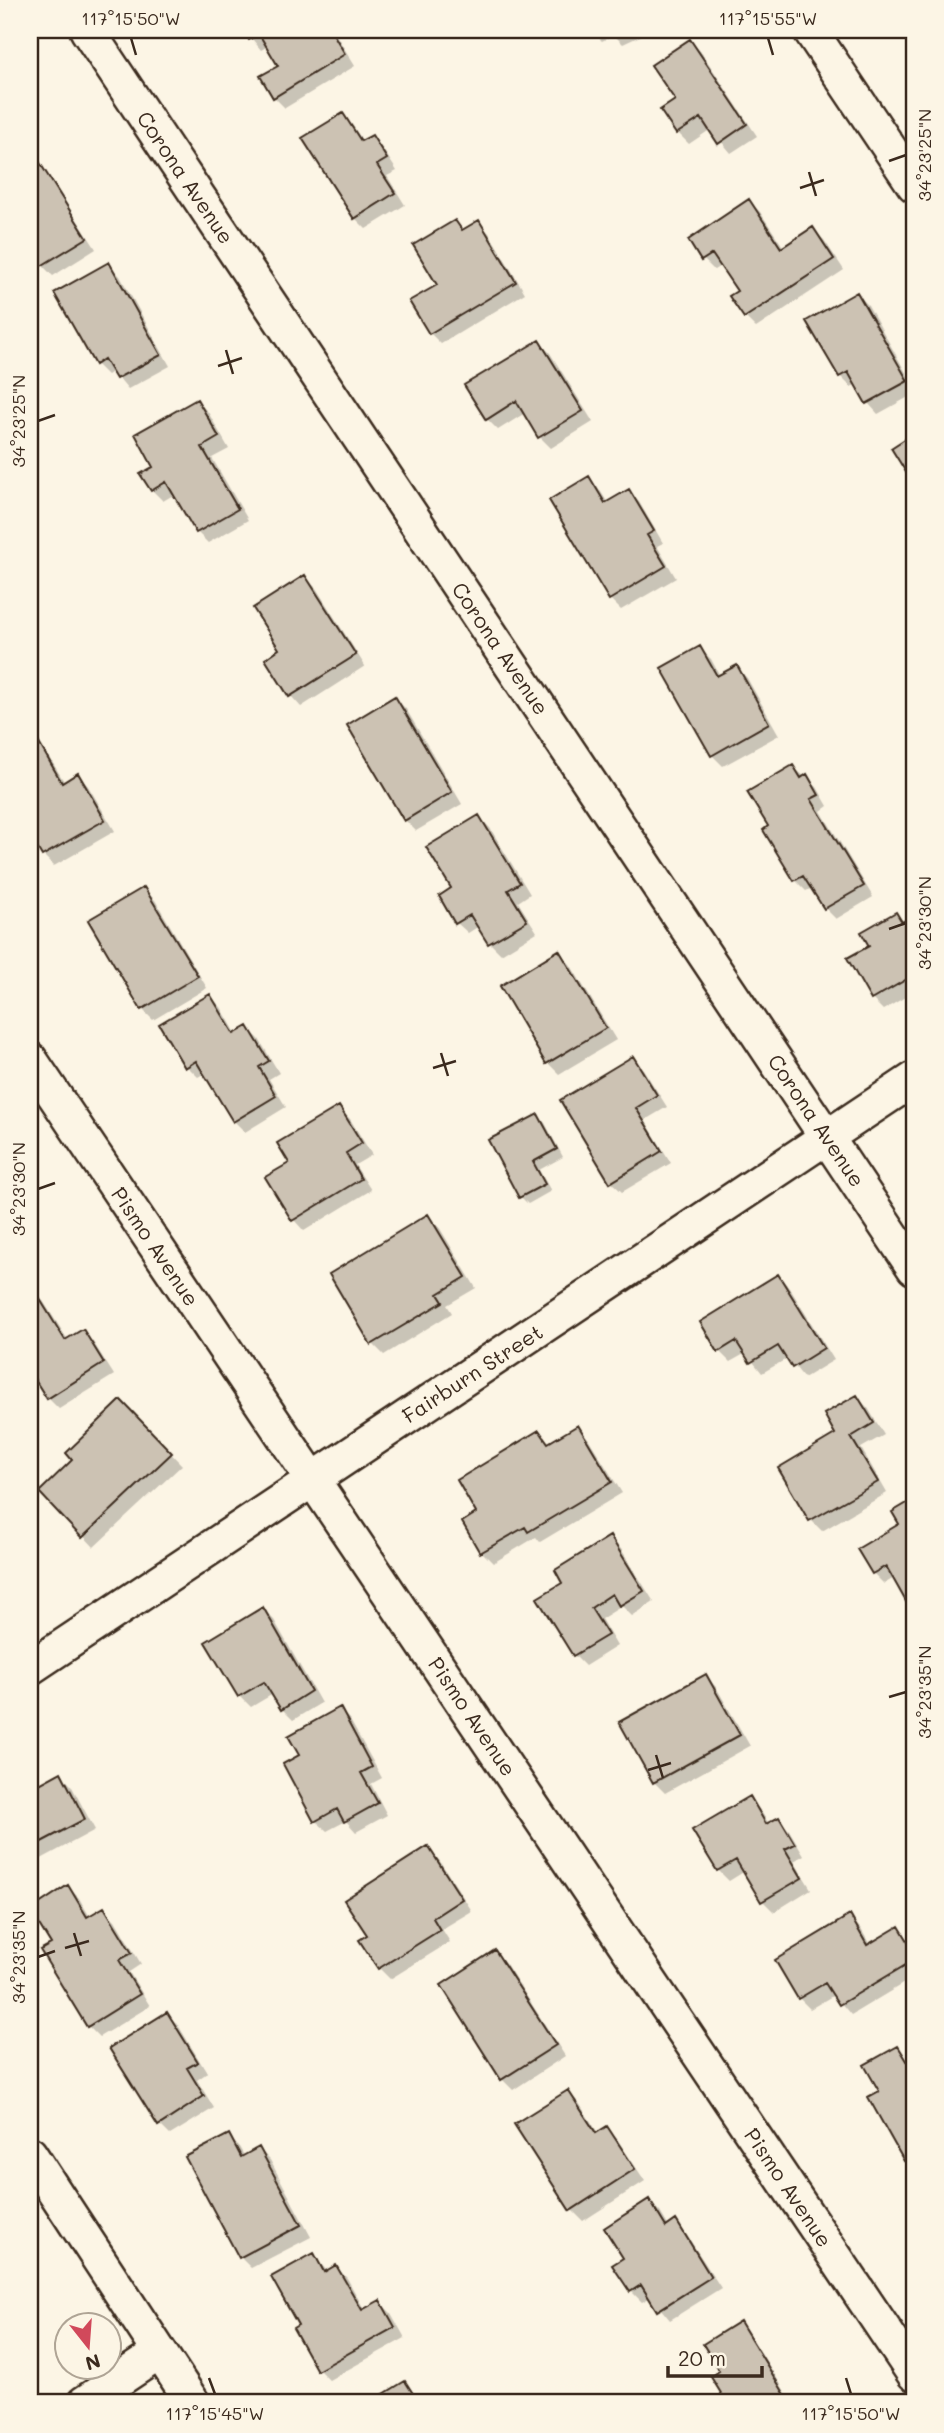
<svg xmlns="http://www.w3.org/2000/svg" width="944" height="2433" font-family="Mali,sans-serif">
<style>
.shadow{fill:#0003}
.building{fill:#ccc2b3;stroke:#3b2a1e;stroke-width:2}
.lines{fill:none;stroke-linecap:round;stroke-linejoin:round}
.minor-casing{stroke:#3b2a1e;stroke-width:38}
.minor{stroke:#fcf5e5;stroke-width:33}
.ticks{fill:none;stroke:#3b2a1e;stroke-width:2.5}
.labels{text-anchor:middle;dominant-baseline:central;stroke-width:7;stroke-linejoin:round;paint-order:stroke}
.street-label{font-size:21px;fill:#3b2a1e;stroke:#fcf5e5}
.neatline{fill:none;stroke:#3b2a1e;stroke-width:2.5}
.ticks-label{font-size:18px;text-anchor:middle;fill:#3b2a1e}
</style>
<rect width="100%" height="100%" fill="#fcf5e5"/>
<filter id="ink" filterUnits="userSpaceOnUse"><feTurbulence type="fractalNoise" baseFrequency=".0143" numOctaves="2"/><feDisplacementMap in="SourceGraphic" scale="14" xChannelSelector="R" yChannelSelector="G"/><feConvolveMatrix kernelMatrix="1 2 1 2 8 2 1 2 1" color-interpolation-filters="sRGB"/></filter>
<g filter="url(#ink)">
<path class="shadow" d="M245 30H333L355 66 285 108 274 97 280 67 268 46 261 50Z
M591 30H653L623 44 614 35 602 41Z
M690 41 701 52 757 136 731 153 711 129 689 144 678 133 677 101Z
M342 115 353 126 363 142 371 137 382 148 397 171 387 176 405 205 366 229 355 218Z
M30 147 96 249 53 276 42 265 30 245Z
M749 201 760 212 784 248 813 229 824 240 844 270 756 328 745 317 739 292 722 265 714 270 703 259Z
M455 222 464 231 478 222 489 233 525 293 441 344 430 333 439 286Z
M109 265 120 276 170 366 128 389 113 371 107 375 96 364Z
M857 294 868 305 914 387V394L878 414 868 403 857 384 851 387 840 376Z
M539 342 550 353 593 422 551 448 540 437 525 413 498 430 487 419Z
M197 401 208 412 229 449 212 458 248 520 208 543 197 532 175 494 163 501 152 490 156 467Z
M589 478 599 489 608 503 628 491 639 502 663 543 657 546 676 578 621 610 610 599Z
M305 577 316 588 365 666 301 707 291 696 282 650Z
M700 649 711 659 720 676 736 667 747 678 779 735 723 766 712 755Z
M395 698 406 709 462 804 416 831 405 820Z
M35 741 46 752 65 783 78 775 88 786 115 831 54 866 43 855 30 832V744Z
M793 767 817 787 828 806 821 811 873 897 836 919 825 908 812 888 806 891 795 880 765 830 770 827Z
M479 817 490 828 530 894 518 902 537 932 501 954 490 943 479 926 468 933 457 923 454 889Z
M144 889 155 900 207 988 153 1020 142 1009Z
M896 914 904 923 914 917V992L883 1010 872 999 871 947Z
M559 953 570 964 616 1040 559 1074 548 1063 502 987Z
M210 996 221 1007 237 1035 248 1028 259 1039 279 1073 269 1079 286 1107 245 1132 234 1121 205 1073 198 1077 187 1066Z
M632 1058 643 1069 667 1107 645 1120 671 1163 622 1192 611 1182Z
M339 1108 350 1119 372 1155 355 1165 371 1190 304 1231 294 1220 291 1163Z
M537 1116 545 1123 563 1157 539 1170 551 1191 528 1204 521 1197Z
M428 1216 439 1227 476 1288 447 1305 452 1313 384 1355 373 1344Z
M778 1276 789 1287 834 1360 804 1378 788 1358 762 1373 746 1353 730 1362 719 1351Z
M32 1290 43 1301 68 1340 82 1331 93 1342 114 1375 59 1409 48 1398 39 1383 30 1388V1292Z
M857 1397 868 1408 884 1435 861 1448 887 1493 822 1531 811 1520 780 1468 837 1435Z
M121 1402 182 1465 94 1547 42 1492 75 1460Z
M577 1427 588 1438 622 1493 540 1542 536 1537 493 1563 482 1552 479 1513 539 1432 550 1443Z
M914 1501V1613L894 1578 884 1584 873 1573 901 1525 894 1513Z
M610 1538 621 1549 654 1602 632 1616 622 1606 601 1619 617 1646 585 1666 574 1655 565 1583Z
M263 1609 274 1620 321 1703 293 1720 282 1709 273 1694 251 1707 240 1696 207 1643Z
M705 1676 716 1687 750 1746 665 1793 654 1782 621 1723Z
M339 1709 350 1720 382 1778 371 1784 387 1815 356 1832 346 1821 327 1831 316 1821 302 1756Z
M60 1774 71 1785 95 1830 30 1865V1790Z
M749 1799 760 1810 769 1824 778 1819 789 1830 804 1855 794 1861 811 1889 774 1912 763 1901 745 1871 729 1881 718 1870Z
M428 1849 439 1860 472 1911 442 1929 450 1942 390 1979 379 1968 369 1936Z
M68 1887 79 1898 90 1917 104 1909 115 1920 141 1964 129 1972 150 2006 99 2037 88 2026 53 1944Z
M850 1918 861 1929 870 1945 899 1928 914 1946V1977L851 2015 834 1995 810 2009 799 1998Z
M495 1953 506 1964 565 2056 513 2090 502 2079Z
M167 2014 178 2025 207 2073 197 2080 214 2108 170 2135 159 2124Z
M898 2048 914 2068V2168L905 2160 881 2092Z
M568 2092 579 2103 598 2133 606 2128 617 2139 645 2181 583 2221 572 2210 516 2125Z
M228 2136 239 2147 245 2157 259 2149 270 2160 311 2237 251 2268 240 2257Z
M649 2201 660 2212 669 2227 675 2223 686 2234 721 2288 670 2320 651 2297 642 2302 631 2291 625 2258Z
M313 2255 328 2272 336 2267 347 2278 365 2311 380 2302 391 2313 405 2338 329 2380 318 2369 300 2326Z
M739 2324 750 2335 792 2403H729L713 2377 722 2372Z
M405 2383 422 2403H372Z"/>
<path class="building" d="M243 30H331L345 54 273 98 260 76 278 66 259 34 249 40Z
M690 39 747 124 718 144 701 118 676 134 660 110 675 100 651 65Z
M343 113 361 141 372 135 387 159 377 165 395 193 354 219 302 138Z
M30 147 87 238 41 266 30 248Z
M749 199 781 248 813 227 834 259 744 318 729 296 737 291 712 254 701 261 688 240Z
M455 220 462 230 479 220 516 282 429 334 409 301 437 285 413 245Z
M109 262 161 355 116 379 104 359 95 365 54 293Z
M857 292 908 381 866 404 848 372 839 377 806 321Z
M539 340 583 411 538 438 516 401 486 420 464 385Z
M197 399 219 437 202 447 238 509 196 533 166 482 151 491 140 474 153 467 135 434Z
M914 433V485L891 448Z
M589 476 605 503 629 489 654 531 647 535 666 566 609 600 549 500Z
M305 575 356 655 289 697 265 659 279 649 253 608Z
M700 646 717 676 737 665 769 723 711 756 661 668Z
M395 696 452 792 404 821 347 725Z
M36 738 62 783 78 773 105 820 42 856 30 836V742Z
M793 765 801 778 807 774 819 795 811 799 864 886 824 909 803 876 794 881 763 830 768 826 747 792Z
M479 815 520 883 508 890 527 921 488 944 470 915 455 924 439 896 451 888 426 847Z
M144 887 198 976 141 1010 88 920Z
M896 912 902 922 914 915V975L871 1000 847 958 869 946 861 932Z
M559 950 606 1028 546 1064 500 986Z
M210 994 234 1034 248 1026 269 1061 259 1067 276 1096 233 1122 196 1061 185 1068 159 1024Z
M633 1056 657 1095 636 1108 662 1151 610 1183 560 1100Z
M339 1106 362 1143 346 1153 361 1179 292 1221 265 1177 289 1163 277 1143Z
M538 1114 557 1149 533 1162 545 1184 519 1198 488 1140Z
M428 1214 466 1277 438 1294 443 1302 371 1345 329 1274Z
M778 1274 824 1348 792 1368 778 1346 750 1363 736 1341 718 1352 700 1322Z
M33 1288 65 1340 83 1329 104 1363 47 1399 30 1372V1290Z
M857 1395 874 1423 851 1437 878 1482 809 1521 778 1468 835 1434 824 1414Z
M121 1400 172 1453 82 1538 39 1492 72 1460 66 1453Z
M578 1425 612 1482 528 1532 525 1527 480 1553 462 1522 476 1513 457 1480 539 1430 548 1443Z
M914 1499V1613L913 1614 886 1566 872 1574 857 1549 899 1524 892 1512Z
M610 1536 644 1591 619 1606 612 1594 591 1608 608 1635 573 1656 537 1598 562 1583 555 1570Z
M263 1607 311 1691 281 1710 264 1682 238 1697 205 1642Z
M706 1674 740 1735 653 1783 619 1722Z
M340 1707 372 1767 361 1773 378 1803 344 1822 337 1809 314 1822 283 1764 299 1755 288 1736Z
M61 1772 85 1819 30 1848V1789Z
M750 1796 766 1824 779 1817 795 1844 785 1849 802 1878 761 1902 736 1860 717 1871 692 1830Z
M428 1846 462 1899 433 1918 440 1930 378 1969 359 1940 367 1935 344 1900Z
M68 1885 87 1917 104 1907 132 1953 119 1960 140 1994 87 2027 40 1950 51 1944 30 1910Z
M850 1915 867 1945 899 1926 914 1951V1960L839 2005 825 1983 798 1999 775 1960Z
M495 1950 556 2045 501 2080 441 1985Z
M167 2012 198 2062 187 2068 204 2096 158 2126 109 2048Z
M898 2046 912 2069 914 2068V2155L904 2161 868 2097 879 2091 864 2065Z
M568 2090 596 2133 607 2126 635 2169 570 2211 514 2124Z
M229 2134 241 2157 259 2147 301 2225 239 2258 185 2157Z
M649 2199 666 2227 676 2220 711 2277 657 2311 641 2285 630 2292 612 2265 623 2258 604 2228Z
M314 2253 324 2272 336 2265 362 2310 380 2300 395 2327 317 2371 293 2328 298 2325 271 2277Z
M740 2321 790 2403H741L738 2398 727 2403 711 2377 719 2371 703 2344Z
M405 2381 419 2403H369Z"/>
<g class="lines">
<g class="minor-casing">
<path id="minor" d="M87 30 914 1268
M810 30 914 185
M30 1059 914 2374
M30 1668 914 1079
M30 2154 193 2403
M84 2403 159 2353"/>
</g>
<use href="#minor" class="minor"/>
</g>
</g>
<path class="ticks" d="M131 38 136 55M768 38 773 55M889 161 906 155M809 172 816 196M800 188 824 180M226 350 233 374M218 366 242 358M38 421 55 415M889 929 906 923M441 1053 448 1076M433 1068 456 1061M38 1189 55 1183M889 1697 906 1692M656 1755 663 1778M648 1770 671 1763M74 1933 81 1956M65 1948 89 1941M38 1957 55 1951M209 2378 215 2394M846 2378 851 2394"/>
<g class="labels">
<g class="street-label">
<text transform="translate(186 177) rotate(56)">Corona Avenue</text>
<text transform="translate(501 648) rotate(56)">Corona Avenue</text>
<text transform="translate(817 1120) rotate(56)">Corona Avenue</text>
<text transform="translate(156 1246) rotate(56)">Pismo Avenue</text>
<text transform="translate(472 1373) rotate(-33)">Fairburn Street</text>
<text transform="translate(473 1716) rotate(56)">Pismo Avenue</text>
<text transform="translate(789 2187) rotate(56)">Pismo Avenue</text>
</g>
</g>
<rect width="944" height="2433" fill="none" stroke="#fcf5e5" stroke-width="77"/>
<g transform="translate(88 2346) rotate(163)"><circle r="33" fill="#fcf5e5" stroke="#afa495" stroke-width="2"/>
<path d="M0-5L12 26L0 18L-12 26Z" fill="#d1495b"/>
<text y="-10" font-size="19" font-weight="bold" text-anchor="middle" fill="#3b2a1e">N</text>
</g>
<path d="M668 2366v10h94v-10" fill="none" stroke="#3b2a1e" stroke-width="3.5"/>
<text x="678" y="2366" font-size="21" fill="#3b2a1e" stroke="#fcf5e5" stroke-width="5" paint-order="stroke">20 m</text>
<rect x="38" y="38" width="868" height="2356" class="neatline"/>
<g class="ticks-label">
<text x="131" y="25">117°15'50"W</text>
<text x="768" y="25">117°15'55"W</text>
<text transform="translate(925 155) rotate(-90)" y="6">34°23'25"N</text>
<text transform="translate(19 421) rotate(-90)" y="6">34°23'25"N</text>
<text transform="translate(925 923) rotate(-90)" y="6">34°23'30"N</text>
<text transform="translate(19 1189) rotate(-90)" y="6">34°23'30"N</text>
<text transform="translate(925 1692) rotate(-90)" y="6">34°23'35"N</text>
<text transform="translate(19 1957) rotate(-90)" y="6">34°23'35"N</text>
<text x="215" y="2420">117°15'45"W</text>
<text x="851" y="2420">117°15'50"W</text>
</g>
</svg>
